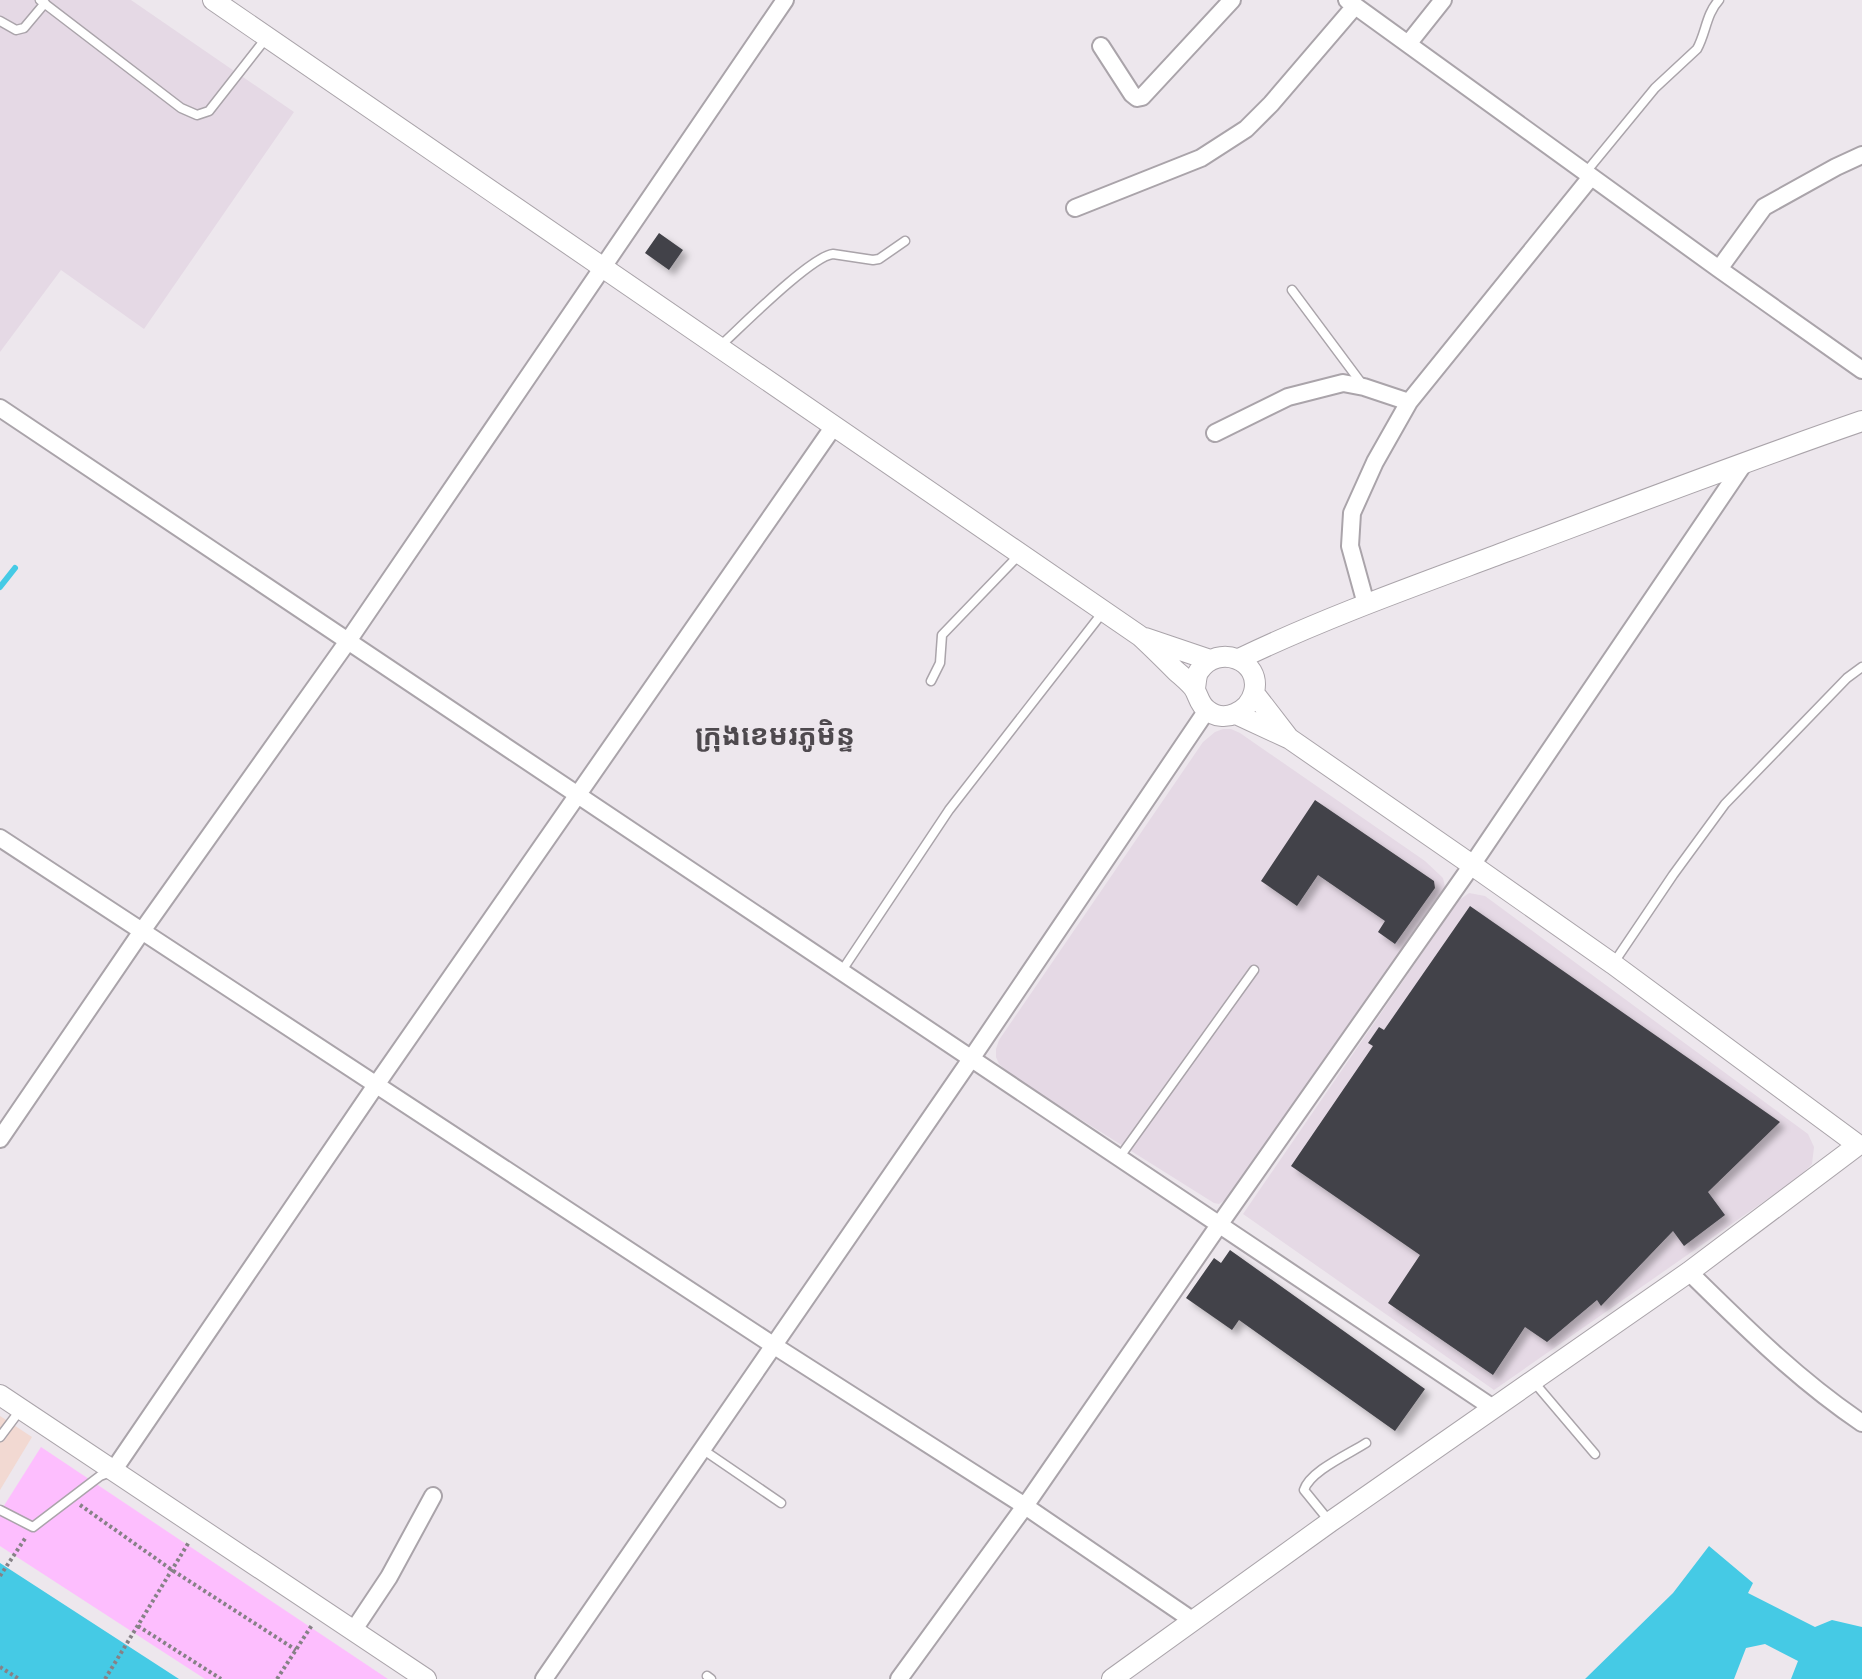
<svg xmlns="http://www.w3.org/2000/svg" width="1862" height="1679" font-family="Arial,'Noto Sans Khmer',sans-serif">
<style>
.built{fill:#e5d9e5}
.industrial{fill:#f2d9d2}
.green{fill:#fdbefe}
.water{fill:#45cae5}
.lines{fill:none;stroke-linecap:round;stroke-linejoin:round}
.stream{stroke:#45cae5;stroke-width:6}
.building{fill:#424248;filter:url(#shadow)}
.service-casing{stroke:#aaa4aa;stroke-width:11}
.minor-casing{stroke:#aaa4aa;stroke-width:20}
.tertiary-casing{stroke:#aaa4aa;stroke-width:22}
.path{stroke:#868186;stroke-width:4;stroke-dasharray:3 3;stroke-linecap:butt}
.service{stroke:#fff;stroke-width:8}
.minor{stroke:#fff;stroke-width:16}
.tertiary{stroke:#fff;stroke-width:20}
.labels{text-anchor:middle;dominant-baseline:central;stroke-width:6;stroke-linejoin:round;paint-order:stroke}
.town-label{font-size:28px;font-weight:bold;fill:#4e494e;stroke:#ede7ed}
</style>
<defs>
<filter id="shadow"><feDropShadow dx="5.5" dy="5.5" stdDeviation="3" flood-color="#0004"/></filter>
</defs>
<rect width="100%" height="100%" fill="#ede7ed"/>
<path class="built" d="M0 0H131L294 112 144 329 61 270 0 352Z
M1223 729H1231L1240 733 1425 861 1443 878 1446 891 1228 1198 1219 1204 1214 1203 1015 1078 999 1064 996 1057V1049L999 1040 1203 742 1215 732Z
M1469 893 1485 896 1808 1134 1814 1147 1812 1164 1799 1177 1494 1390 1243 1214 1458 901Z"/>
<path class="industrial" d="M0 1416 32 1437 0 1490Z"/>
<path class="green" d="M41 1447 388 1679H205L0 1546V1512Z"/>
<path class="water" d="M1709 1546 1753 1583 1748 1593 1815 1627 1832 1620 1862 1627V1679H1791L1798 1661 1765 1644 1746 1648 1734 1679H1585L1673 1593Z
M0 1563 179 1679H0Z"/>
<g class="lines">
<path class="stream" d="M0 587 15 568"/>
</g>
<path class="building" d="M659 233 683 250 669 270 645 253Z
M1315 800 1434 881 1435 888 1395 944 1378 932 1385 921 1318 875 1297 906 1261 881Z
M1470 906 1780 1122 1708 1192 1725 1215 1684 1246 1673 1231 1601 1306 1597 1300 1547 1342 1525 1327 1493 1375 1388 1303 1420 1255 1291 1166 1373 1046 1368 1043 1379 1027 1384 1030Z
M1230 1250 1425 1389 1395 1431 1239 1320 1232 1330 1186 1298 1214 1258 1221 1263Z"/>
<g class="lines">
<g class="service-casing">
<path id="service" d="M40 0 181 108 197 115 209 111 267 37
M0 21 16 30 24 28 45 3
M1586 172 1655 88 1697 49C1706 33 1706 14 1719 0
M1292 290 1362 384
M719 347C739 329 811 256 833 254L873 260 879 259 905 241
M931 681 940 663 942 635 1020 554
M1613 964 1673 875 1725 804 1847 678 1862 667
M841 972 949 810 1103 612
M1119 1158 1254 970
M1533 1381 1595 1454
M0 1437 21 1409
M702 1449 781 1503
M0 1510 33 1527 100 1476 113 1471
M1330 1522 1304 1490C1310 1471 1349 1454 1366 1443
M707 1676 711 1679"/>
</g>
<g class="minor-casing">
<path id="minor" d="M1347 0 1719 269 1862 370
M1408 44 1443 0
M1101 46 1132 94 1137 98 1142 97 1232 0
M1075 208 1201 158 1246 129 1271 104 1355 6
M1719 269 1764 207 1836 167 1862 155
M0 408 1493 1408
M1215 433 1288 397 1343 383 1364 387 1409 402
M1366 604 1350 546 1352 513 1375 462 1409 402 1591 177
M0 838 773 1345 1025 1506 1192 1620
M0 1139 142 931 348 641 785 0
M1689 1272C1744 1326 1798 1380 1862 1423
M113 1471 376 1085 834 426
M353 1631 389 1577 433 1496
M544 1679 971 1059 1207 710
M899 1679 1025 1506 1219 1225 1472 865 1745 462"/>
</g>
<g class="tertiary-casing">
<path id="tertiary" d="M213 0 1140 636C1152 647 1164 659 1176 671 1182 676 1188 681 1193 687 1199 695 1198 703 1207 710 1224 724 1249 712 1254 692 1262 660 1218 643 1199 671 1196 675 1196 683 1195 688
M1145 638 1210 660
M1239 659C1326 617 1417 585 1508 551 1626 507 1743 462 1862 421
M1254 693 1288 737
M0 1395 426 1679
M1112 1679 1330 1522 1689 1272 1858 1145 1613 964 1472 865 1290 739 1236 714"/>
</g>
<path class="path" d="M80 1505 172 1570 296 1650
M0 1576 26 1537
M138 1626 221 1679
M0 1667 19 1679
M105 1679 189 1542
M277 1679 312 1625"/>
<use href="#service" class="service"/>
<use href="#minor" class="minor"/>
<use href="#tertiary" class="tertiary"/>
</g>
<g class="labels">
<g class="town-label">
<text x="775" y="735">ក្រុងខេមរភូមិន្ទ</text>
</g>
</g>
</svg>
